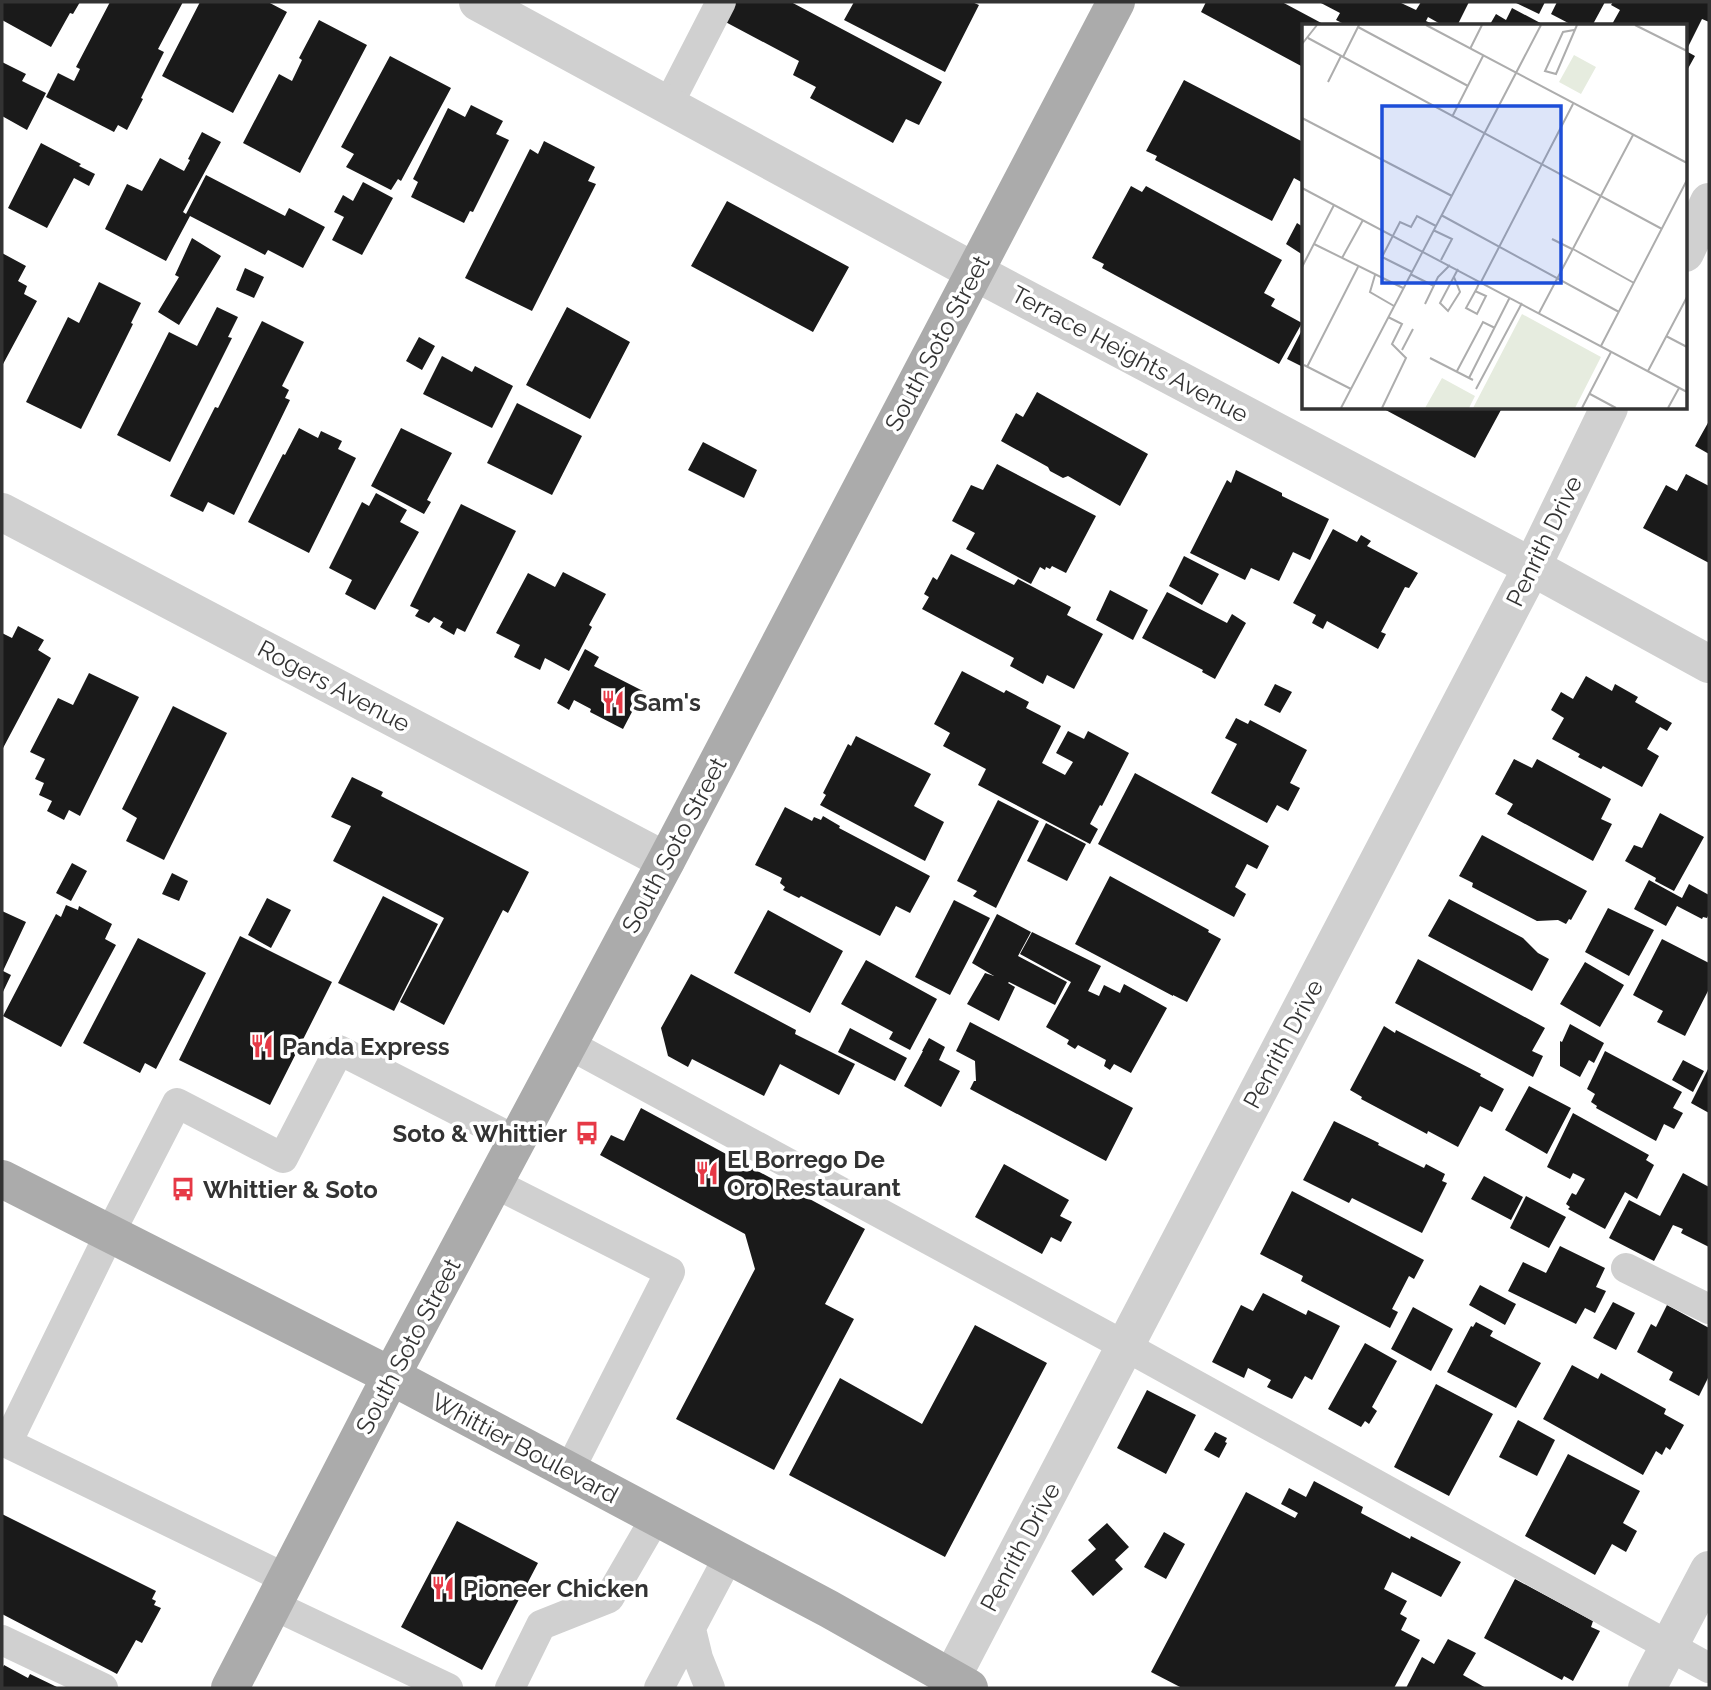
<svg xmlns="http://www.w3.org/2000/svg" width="1711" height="1690" font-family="Raleway,sans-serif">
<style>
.building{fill:#1a1a1a}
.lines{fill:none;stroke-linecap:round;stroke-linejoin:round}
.service{stroke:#d0d0d0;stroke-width:30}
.minor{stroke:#d0d0d0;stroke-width:38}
.primary{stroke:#ababab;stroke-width:38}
.labels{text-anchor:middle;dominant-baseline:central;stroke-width:7;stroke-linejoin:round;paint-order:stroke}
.street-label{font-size:24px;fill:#333;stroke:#fff}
.poi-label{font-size:24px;font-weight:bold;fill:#333;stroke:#fff;text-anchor:start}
.inset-road{fill:none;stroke:#adadad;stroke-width:2}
.view{fill:#1d4ed8;fill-opacity:0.15;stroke:#1d4ed8;stroke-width:3.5}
.inset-edge{fill:none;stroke:#333;stroke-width:3.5}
</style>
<rect width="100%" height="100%" fill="#fff"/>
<path class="building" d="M2 2H80L73 14 70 13 51 47 2 20Z
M110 2H183L158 49 164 52 141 98 143 99 127 130 118 125 114 132 46 97 58 73 74 81 80 69 76 67Z
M200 2H268L287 12 233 113 162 76Z
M727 2H791L942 82 919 125 906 119 893 143 810 98 816 87 793 75 799 61 718 18Z
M854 2H972L979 5 945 72 844 20Z
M1206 2H1282L1327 26H1303V67L1201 12Z
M1319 2H1399L1416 10 1421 2H1469L1457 26H1444L1428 17 1426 21 1437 26H1348L1336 20 1340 13Z
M1514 2H1545L1539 14Z
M1557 2H1605L1592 26H1574L1551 14Z
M1613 2H1709V22L1702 19 1686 51 1695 56 1685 74V26H1611L1620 10 1611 5Z
M1512 8 1546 26H1489L1496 14 1506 20Z
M319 20 367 45 300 173 243 143 279 74 292 81 302 60 299 58Z
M390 56 451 88 401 181 398 179 391 190 346 167 354 154 341 147Z
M2 62 26 74 22 81 46 93 27 130 2 116Z
M1184 80 1303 142V183L1294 178 1272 221 1155 160 1157 156 1146 151Z
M471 105 503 121 496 134 509 140 473 212 470 211 464 223 411 197 418 182 413 179 448 108 465 117Z
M202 132 221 142 183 212 186 214 206 175 285 216 289 208 325 227 303 268 268 250 265 255 190 216 166 261 105 229 127 184 142 191 160 158 184 171 190 160 188 159Z
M544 141 595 167 588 181 596 184 532 311 465 278 530 149 538 154Z
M41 143 81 164 79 166 95 174 89 186 74 178 47 228 8 208Z
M363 182 393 198 362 255 332 240 344 217 334 212 343 195 353 201Z
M1131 186 1142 192 1146 186 1282 260 1264 293 1275 299 1271 306 1302 323 1279 364 1102 268 1104 264 1092 258Z
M727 201 849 267 813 332 691 266Z
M1297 223 1303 227V255L1286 244Z
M192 238 221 256 179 325 158 312 179 277 175 275Z
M2 253 26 266 18 281 27 286 24 294 37 301 2 366Z
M245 268 264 277 254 298 236 290Z
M99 282 141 303 131 323 133 324 81 429 26 402 68 317 79 323Z
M217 307 238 317 228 337 232 338 170 462 117 435 169 332 197 346Z
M567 307 630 342 590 419 526 385Z
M262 321 304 342 282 386 289 390 285 398 290 400 234 515 208 502 203 512 170 496 215 407 218 408Z
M1303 328V367L1287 359Z
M419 337 435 346 422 370 406 361Z
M442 356 472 372 475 366 513 386 492 428 423 394Z
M1037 392 1148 454 1120 506 1068 476 1063 478 1050 471 1048 467 1001 441 1016 413 1023 417Z
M517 403 582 436 552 495 487 463Z
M1382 408H1502L1475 458Z
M1709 421V454L1695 446Z
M299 428 318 438 321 431 342 441 338 449 356 458 309 553 248 522 283 454 285 455Z
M401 428 452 453 427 500 431 502 424 514 371 486Z
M703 442 757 470 744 498 688 470Z
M997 464 1096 516 1066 573 1052 566 1050 569 1046 567 1045 570 1040 567 1031 584 966 549 975 533 952 521 971 485 983 490Z
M1236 470 1282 493V496L1329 519 1310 560 1293 552 1279 581 1251 568 1245 580 1190 553 1227 480 1231 483Z
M1686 474 1709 486V563L1643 528 1666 485 1677 491Z
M376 493 407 510 400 522 419 532 375 610 345 594 352 580 329 568 362 502 369 506Z
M461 504 516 531 465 632 457 628 454 635 440 627 443 622 434 617 429 623 415 616 419 610 410 606Z
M1333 529 1357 542 1361 535 1371 541 1367 546 1418 573 1409 588 1405 587 1381 632 1386 634 1378 649 1327 621 1323 629 1312 623 1316 615 1293 603Z
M951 554 1014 585 1018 579 1071 607 1067 615 1103 634 1074 689 1047 675 1043 684 1010 666 1014 658 922 609 929 597 924 594 933 577 937 580Z
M1184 556 1219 574 1202 605 1169 586Z
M563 572 606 594 589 625 592 627 569 671 545 658 540 670 514 657 520 645 496 633 528 573 555 587Z
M1110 590 1148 610 1133 640 1096 620Z
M1167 592 1227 623 1232 614 1246 623 1215 679 1202 672 1203 670 1142 638Z
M18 626 44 640 38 650 51 658 2 750V633L12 638Z
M585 649 599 657 594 666 643 691 623 729 590 712 591 709 574 700 569 710 557 703Z
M962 671 1004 693 1006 690 1029 702 1026 708 1061 726 1042 763 1065 775 1073 762 1056 753 1068 731 1084 739 1088 731 1129 753 1102 806 1100 805 1090 824 1098 829 1090 844 978 785 986 769 943 746 950 733 934 724Z
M89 673 139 697 80 816 69 810 64 820 47 811 52 801 39 795 44 783 35 779 45 759 30 752 58 698 73 705Z
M1586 676 1612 691 1615 684 1638 697 1635 702 1672 723 1667 731 1660 727 1647 749 1659 756 1642 787 1603 766 1601 769 1578 757 1580 754 1552 739 1564 718 1551 710 1561 692 1573 699Z
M1275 684 1292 692 1280 713 1264 705Z
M173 706 227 733 164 860 126 841 137 818 122 809Z
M1236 718 1248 724 1250 720 1307 750 1290 783 1300 788 1288 811 1277 805 1267 823 1211 793 1237 744 1225 738Z
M856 736 931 774 914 806 944 822 925 861 820 805 826 795 823 793 848 744 851 746Z
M1514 759 1532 768 1537 759 1611 799 1601 819 1612 824 1593 861 1507 814 1513 804 1495 794Z
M1135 773 1269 846 1257 869 1247 864 1235 887 1246 894 1234 917 1098 844Z
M352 777 383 792 381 796 529 872 508 913 503 910 444 1025 400 1002 444 918 333 861 351 826 331 817Z
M998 800 1039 821 996 908 973 896 977 891 957 881Z
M785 807 812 821 814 817 821 820 823 816 840 826 839 828 930 876 910 913 896 906 880 936 801 896 799 898 783 890 785 887 780 883 782 878 755 865Z
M1660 813 1704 837 1674 891 1655 881 1656 878 1625 861 1634 845 1642 848Z
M1046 823 1086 844 1067 881 1027 861Z
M1482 835 1587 891 1571 920 1569 919 1566 924 1558 920 1537 921 1472 887 1473 883 1459 876Z
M72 863 87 871 71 901 56 893Z
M172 873 188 881 179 901 162 894Z
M1110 876 1209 930 1208 932 1221 939 1187 1002 1173 995V996L1075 944Z
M1649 880 1682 898 1689 884 1709 895V914L1707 918 1703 917 1702 919 1677 906 1666 926 1634 909Z
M383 896 438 924 394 1011 338 983Z
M267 898 291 910 271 948 248 935Z
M1449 899 1523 938 1538 953 1549 959 1532 991 1428 936Z
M954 900 990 918 950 995 915 977Z
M66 905 78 910 79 906 112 924 105 939 116 945 61 1047 3 1016 56 914 61 917Z
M1608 908 1654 930 1629 976 1585 952Z
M768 910 843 951 810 1013 734 973Z
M2 911 26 922 3 971 11 975 2 994Z
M997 914 1031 932 1018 956 1067 982 1055 1005 1009 982 1008 983 1015 987 999 1021 967 1004 985 973 994 976 972 963Z
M1032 932 1101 966 1088 991 1099 996 1104 985 1120 993 1124 984 1167 1008 1131 1073 1114 1064 1110 1070 1104 1066 1106 1060 1078 1045 1075 1049 1067 1044 1069 1040 1046 1027 1071 982 1020 954Z
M240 936 332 982 270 1105 179 1060Z
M138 938 206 973 156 1069 145 1063 140 1073 83 1043Z
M1662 939 1709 963V989L1685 1036 1657 1022 1663 1011 1633 995Z
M1418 959 1545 1028 1532 1051 1543 1056 1533 1077 1395 1003Z
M866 960 937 999 910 1050 889 1039 893 1032 841 1004Z
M1585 962 1624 985 1600 1027 1560 1004Z
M691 974 796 1030 795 1034 855 1064 839 1095 780 1064 764 1096 692 1059 688 1067 668 1056 661 1028Z
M970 1022 1133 1108 1106 1161 970 1089 974 1081H976L975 1061 956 1051Z
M1570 1024 1604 1043 1594 1063 1589 1060 1580 1077 1560 1066V1041L1562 1042Z
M1384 1026 1395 1033 1396 1030 1481 1074 1480 1076 1504 1089 1492 1112 1480 1106 1458 1147 1428 1131 1427 1134 1361 1099 1362 1097 1350 1090Z
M850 1028 907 1058 895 1081 838 1052Z
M929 1038 945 1047 939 1060 960 1071 941 1107 904 1086 923 1051H922Z
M1605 1051 1682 1092 1673 1108 1683 1113 1674 1129 1664 1124 1656 1141 1596 1108 1597 1106 1591 1102 1595 1094 1587 1089Z
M1683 1060 1704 1071 1693 1092 1672 1080Z
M1709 1067V1113L1691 1103Z
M1529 1086 1571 1108 1547 1154 1505 1130Z
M641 1108 865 1229 825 1304 854 1319 774 1470 676 1419 755 1269 745 1234 600 1155 611 1135 624 1141Z
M1573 1113 1649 1155 1646 1160 1654 1165 1637 1199 1625 1192 1605 1229 1568 1209 1570 1207 1566 1204 1572 1193 1576 1195 1585 1179 1573 1173 1570 1179 1547 1167Z
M1334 1121 1379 1143 1378 1145 1424 1168 1426 1164 1445 1174 1442 1181 1447 1183 1422 1233 1352 1198 1349 1203 1303 1180Z
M1004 1164 1069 1200 1060 1216 1072 1222 1061 1242 1051 1237 1042 1254 975 1217Z
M1683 1173 1709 1187V1247L1681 1233 1683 1229 1673 1225 1654 1261 1609 1238 1629 1200 1660 1216Z
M1484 1176 1523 1197 1511 1220 1471 1199Z
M1292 1191 1424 1260 1414 1279 1409 1276 1392 1309 1398 1312 1390 1328 1301 1281 1303 1276 1260 1254Z
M1526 1196 1566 1217 1549 1248 1510 1228Z
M1560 1246 1605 1268 1596 1287 1606 1291 1595 1313 1585 1308 1576 1324 1508 1291 1523 1262 1546 1273Z
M1480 1285 1516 1304 1505 1325 1469 1305Z
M1263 1293 1306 1315 1308 1310 1340 1326 1312 1380 1305 1376 1292 1399 1267 1387 1271 1380 1248 1368 1244 1378 1212 1362 1241 1305 1253 1311Z
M1613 1302 1635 1313 1616 1350 1593 1338Z
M1667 1305 1709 1328V1376L1699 1396 1669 1380 1673 1372 1637 1352 1651 1324 1656 1327Z
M1413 1307 1453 1329 1431 1371 1391 1349Z
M1476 1322 1493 1331 1490 1336 1541 1363 1516 1408 1447 1372 1471 1326 1473 1327Z
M975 1325 1047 1363 945 1557 789 1475 840 1378 922 1424Z
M1365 1343 1397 1361 1372 1407 1377 1411 1369 1424 1365 1421 1361 1427 1328 1409Z
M1572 1365 1598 1379 1601 1373 1666 1409 1664 1414 1684 1425 1670 1450 1666 1447 1662 1455 1656 1451 1643 1475 1543 1419Z
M1436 1384 1493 1414 1449 1496 1394 1467Z
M1147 1390 1196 1415 1166 1474 1117 1448Z
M1518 1420 1555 1440 1537 1476 1499 1457Z
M1215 1432 1227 1438 1225 1442 1227 1443 1219 1458 1204 1450Z
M1568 1454 1640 1491 1623 1523 1637 1531 1626 1552 1612 1544 1595 1575 1525 1536Z
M1314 1481 1363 1507 1361 1513 1410 1539 1411 1536 1461 1562 1441 1597 1392 1572 1384 1589 1407 1601 1400 1614 1407 1618 1401 1630 1420 1640 1394 1688H1182L1151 1672 1246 1492 1295 1518 1298 1513 1281 1504 1289 1488 1306 1497Z
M2 1514 156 1591 152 1599 156 1601 154 1605 161 1608 142 1643 136 1640 117 1674 2 1614Z
M457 1521 538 1563 482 1670 401 1627Z
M1107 1523 1129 1547 1115 1560 1123 1569 1093 1596 1071 1571 1096 1549 1088 1540Z
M1164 1532 1185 1544 1166 1579 1144 1567Z
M1515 1579 1593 1621 1591 1627 1600 1631 1573 1681 1564 1676 1562 1680 1484 1638Z
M1448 1639 1476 1653 1463 1675 1486 1688H1406L1422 1657 1434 1664Z
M4 1665 28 1678 30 1674 59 1688H2V1669Z"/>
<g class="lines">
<path class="service" d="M668 105 721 2
M568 1044 1125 1346 1709 1668
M494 1183 670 1272 569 1471
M1626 1268 1709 1309
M287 1579 7 1443 110 1233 177 1103 283 1158 339 1050 517 1141
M273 1605 448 1688
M691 1629 698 1658 710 1688
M2 1640 103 1688
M510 1688 541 1625 609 1598 656 1517
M659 1688 729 1556"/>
<path class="minor" d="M478 2 975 272 1532 567 1709 664
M1685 253 1709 202
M2 512 666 861
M951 1679 1532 567 1609 408
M1647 1688 1709 1570"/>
<path class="primary" d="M2 1179 391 1376 829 1609 969 1688
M230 1688 391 1376 666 861 1116 2"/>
</g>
<defs>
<g id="restaurant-bare" transform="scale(1.89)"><path d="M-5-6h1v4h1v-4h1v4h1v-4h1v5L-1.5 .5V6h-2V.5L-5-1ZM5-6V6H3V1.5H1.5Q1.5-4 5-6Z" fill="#e63946" stroke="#fff" stroke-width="2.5" paint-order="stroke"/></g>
<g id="bus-bare" transform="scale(1.89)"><path d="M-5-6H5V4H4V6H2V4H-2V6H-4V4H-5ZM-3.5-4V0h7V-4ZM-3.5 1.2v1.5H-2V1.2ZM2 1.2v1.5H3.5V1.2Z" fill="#e63946" stroke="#fff" stroke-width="2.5" paint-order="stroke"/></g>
</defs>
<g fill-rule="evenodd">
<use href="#restaurant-bare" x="613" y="702"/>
<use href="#restaurant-bare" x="262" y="1046"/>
<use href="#bus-bare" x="587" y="1133"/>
<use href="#restaurant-bare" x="707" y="1173"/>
<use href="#bus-bare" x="183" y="1189"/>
<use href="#restaurant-bare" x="443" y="1588"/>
</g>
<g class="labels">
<g class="street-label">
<text transform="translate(937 343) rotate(-62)">South Soto Street</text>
<text transform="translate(1130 354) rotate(28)">Terrace Heights Avenue</text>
<text transform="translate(1544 541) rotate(-64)">Penrith Drive</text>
<text transform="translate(334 686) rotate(28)">Rogers Avenue</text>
<text transform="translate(674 845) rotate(-62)">South Soto Street</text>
<text transform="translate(1283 1044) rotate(-62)">Penrith Drive</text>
<text transform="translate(408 1346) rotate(-62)">South Soto Street</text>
<text transform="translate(525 1448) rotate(28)">Whittier Boulevard</text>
<text transform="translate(1020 1547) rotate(-62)">Penrith Drive</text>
</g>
<g class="poi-label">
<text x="633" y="702">Sam's</text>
<text x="282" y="1046">Panda Express</text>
<text x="567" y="1133" text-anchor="end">Soto &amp; Whittier</text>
<text x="727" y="1159">El Borrego De<tspan x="727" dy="28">Oro Restaurant</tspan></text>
<text x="203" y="1189">Whittier &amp; Soto</text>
<text x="463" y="1588">Pioneer Chicken</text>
</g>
</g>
<g transform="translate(1302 24)">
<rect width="385" height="385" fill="#fff"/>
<path d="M272 31 294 43 279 70 257 58ZM220 290 299 333 273 384H171ZM140 354 173 372 167 384H123Z" fill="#e6ecdf"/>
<path class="inset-road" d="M124 1 385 139M333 1 385 27M56 3 166 62M272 6 261 8 243 47 254 50 275 1M6 14 360 205M0 20 15 1M168 25 180 1M41 33 57 1M26 58 39 32M150 93 181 32M0 94 150 172M0 164 385 368M139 191 317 288M131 206 150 215 139 236M250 215 270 225M12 220 101 264M271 225 332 259M40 234 61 196M0 243 32 181M110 248 80 233 98 198 109 203 115 192 134 202M108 250 132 262M73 251 68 268 92 282M152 253 158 268 146 287 138 279 156 245M179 258 271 80M173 267 184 272 175 290 164 284 175 264 178 257M123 280 136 253 148 241M237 289 331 111M364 312 385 323M299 322 385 156M100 326 111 305M128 334 171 356M2 341 49 365M5 343 56 243M155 347 181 298 193 304M346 347 385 273M167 354 208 273M174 365 220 279M288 370 314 384M39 384 239 1M80 384 104 334 90 320 100 300 86 293M280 384 309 328M366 384 377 364"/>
<path class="view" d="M80 82H259V259H80Z"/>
<rect width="385" height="385" class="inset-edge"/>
</g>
<rect width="1711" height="1690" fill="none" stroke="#333333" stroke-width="7"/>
</svg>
